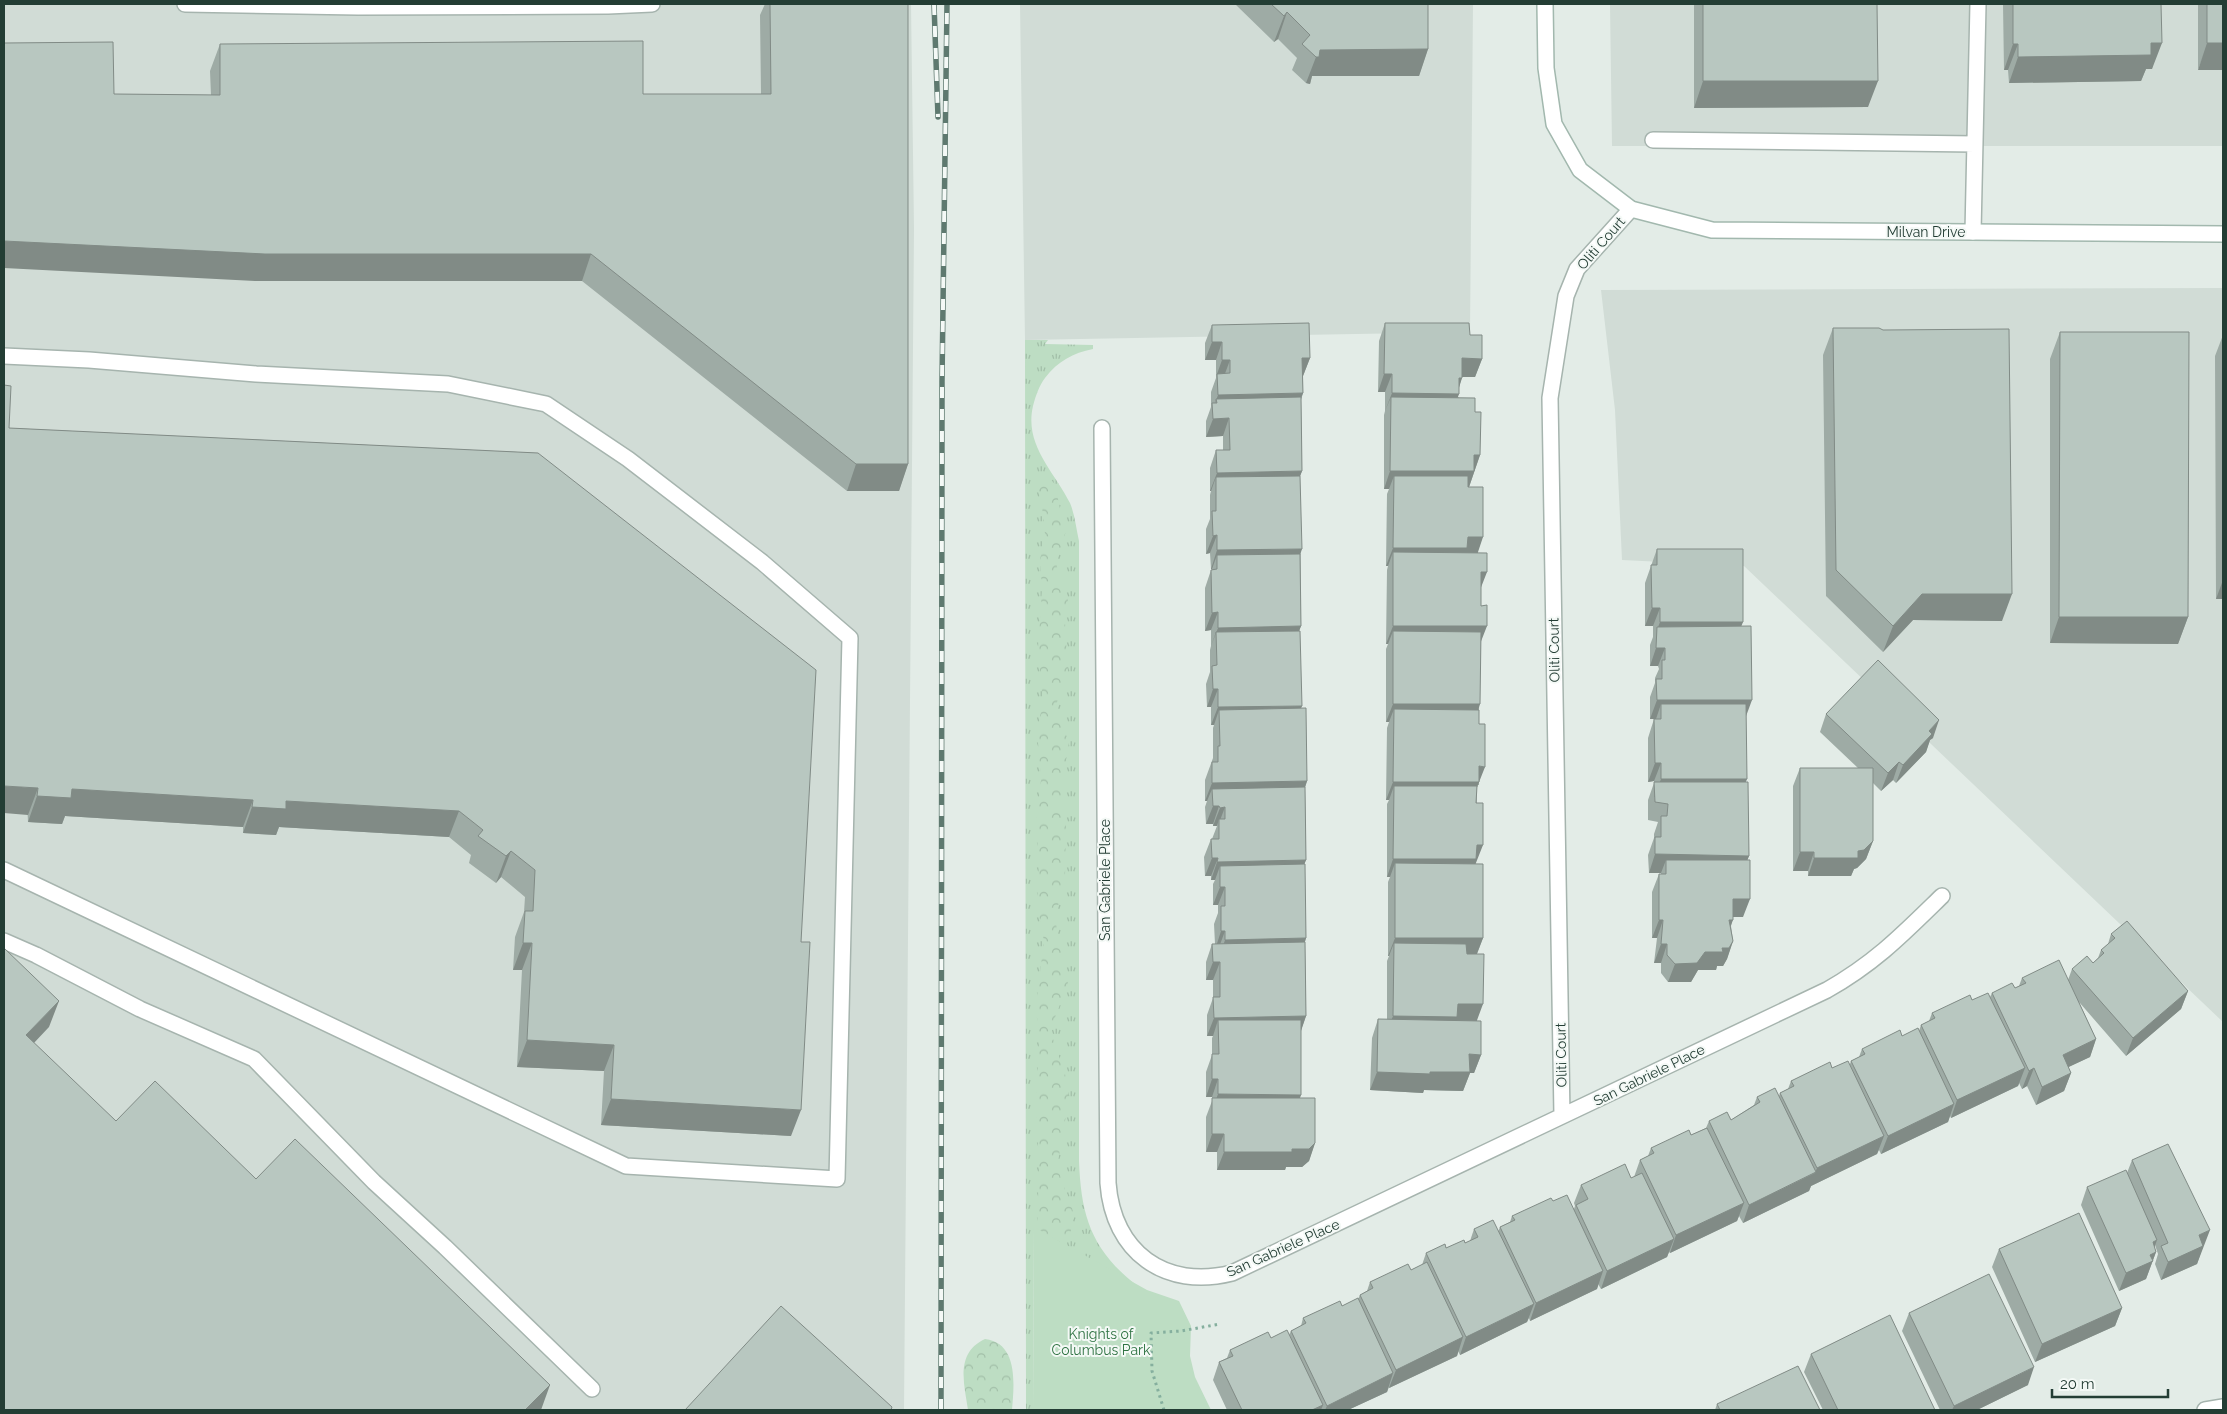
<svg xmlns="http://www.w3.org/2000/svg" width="2227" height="1414" font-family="Raleway,sans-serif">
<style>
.built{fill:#d1dcd6}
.grass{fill:url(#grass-tufts)}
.forest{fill:url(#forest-crowns)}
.park{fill:#bdddc3}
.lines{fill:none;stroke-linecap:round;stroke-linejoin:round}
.lane-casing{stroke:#a6b4ae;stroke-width:18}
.street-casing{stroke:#a6b4ae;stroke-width:18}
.secondary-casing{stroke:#a2b8ae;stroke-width:18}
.path{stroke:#85af9e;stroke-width:3;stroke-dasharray:2.5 4;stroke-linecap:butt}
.lane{stroke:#fff;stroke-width:15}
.street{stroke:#fff;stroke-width:15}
.secondary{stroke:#fff;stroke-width:15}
.rail-casing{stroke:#5e796f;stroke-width:5.5}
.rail{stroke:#f4f9f6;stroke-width:4;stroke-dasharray:11;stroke-linecap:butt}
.wall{fill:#9eaba5}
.shaded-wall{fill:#818b86}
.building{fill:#b8c7c0;stroke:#818b86}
.labels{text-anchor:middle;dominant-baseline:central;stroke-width:4;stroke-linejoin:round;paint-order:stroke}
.street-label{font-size:14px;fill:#233d34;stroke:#f4f9f6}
.park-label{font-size:14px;fill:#2f7343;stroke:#f4f9f6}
</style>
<defs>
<pattern id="grass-tufts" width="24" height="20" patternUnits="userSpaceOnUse" patternTransform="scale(1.25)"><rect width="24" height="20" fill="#bdddc3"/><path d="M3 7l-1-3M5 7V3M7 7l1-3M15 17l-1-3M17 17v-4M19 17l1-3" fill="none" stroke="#a2bfa8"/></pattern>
<pattern id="forest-crowns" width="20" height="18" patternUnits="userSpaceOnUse" patternTransform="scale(1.25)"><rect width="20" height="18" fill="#bdddc3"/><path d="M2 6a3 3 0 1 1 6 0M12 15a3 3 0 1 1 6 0" fill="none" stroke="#a2bfa8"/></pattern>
</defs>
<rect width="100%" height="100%" fill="#e3ece7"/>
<path class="built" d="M4 4H911L914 229 904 1410H4Z
M1020 4H1473L1470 332 1025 340Z
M1610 4H2223V146H1612Z
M2223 288V1022L1744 566 1622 560 1615 410 1601 290Z"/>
<path class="grass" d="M1025 340H1048L1045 344 1093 345V349C1073 353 1058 361 1045 378 1039 386 1036 395 1033 406 1024 445 1054 471 1070 503 1075 515 1076 528 1079 541V1161C1081 1215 1091 1249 1135 1284L1034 1228 1033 1410H1026Z"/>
<path class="forest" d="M1048 477 1055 484 1060 509 1067 528 1056 562 1058 572 1065 586 1068 599 1065 623 1068 674 1057 702V713L1069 742 1061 793 1066 818 1065 876 1055 919 1068 984 1054 1020 1051 1033 1065 1074 1069 1098 1058 1161C1060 1199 1086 1201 1065 1246L1037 1234 1039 1165 1036 1106 1039 1041 1036 1005 1044 941 1037 905 1039 862 1036 825 1041 780 1037 730 1043 703 1038 648 1042 589 1040 560 1045 534 1043 513 1038 489 1039 481Z
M985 1339C1019 1343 1014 1386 1012 1410H968C964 1383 955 1353 985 1339Z"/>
<path class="park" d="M1034 1227 1147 1290 1179 1301 1191 1326 1190 1356 1195 1377 1211 1410H1033Z"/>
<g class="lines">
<g class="lane-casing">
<path id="lane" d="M185 4 358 7 608 6 652 4
M1653 140 1975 144
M1973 232 1978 4
M4 356 89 360 256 374 448 384 546 404 628 459 762 562 850 638 837 1179 626 1166 4 870
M4 941 36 955 140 1009 254 1059 374 1182 445 1247 592 1389"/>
</g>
<g class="street-casing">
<path id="street" d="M1102 428 1108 1183C1113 1252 1165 1290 1232 1273L1827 990C1875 963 1903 934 1942 896
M1562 1116 1550 398 1566 296 1577 269 1631 209
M2205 1410 2223 1407"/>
</g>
<g class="secondary-casing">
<path id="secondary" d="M1545 4 1546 68 1554 124 1580 170 1631 209 1712 230 2223 234"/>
</g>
<path class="path" d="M1164 1410 1152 1371 1151 1333 1181 1331 1220 1324"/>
<use href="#lane" class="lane"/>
<use href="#street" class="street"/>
<use href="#secondary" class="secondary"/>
<g class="rail-casing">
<path id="rail" d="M934 4 938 117
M941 1410 942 382 947 4"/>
</g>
<use href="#rail" class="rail"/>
</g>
<path class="wall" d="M765 4H908V464L899 491H847L582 281H255L114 94 211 95 210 71 220 44 643 94H761L760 15Z
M1235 4H1428V49L1419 76H1312L1310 84 1306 83 1292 70 1297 58 1278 39 1274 42Z
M1694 4H1877L1868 107 1694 108Z
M2003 4H2161L2152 69H2146L2141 81 2009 83 2008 70H2004Z
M2198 4H2223L2198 70Z
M1385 323 1470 335 1482 359 1475 377H1462L1459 387 1458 397 1475 412 1480 455 1469 487 1478 553 1481 589V643L1479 710V785H1478L1477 787 1476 863 1475 864 1483 938 1477 954V1021L1481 1055 1474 1073H1470L1463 1091 1424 1090 1423 1093 1370 1090 1372 1038 1378 1019 1387 1020V961L1389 956H1388V882L1390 877H1387V804L1389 800H1386L1387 728 1389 722H1386V649L1388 644H1386L1387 570 1388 566H1386L1387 494 1389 489H1384V415L1385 411V392H1378L1379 341Z
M1212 325 1310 358 1303 376V393L1301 400 1302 471 1300 476 1301 626 1299 631 1300 708 1307 781 1305 788 1306 860 1304 864 1306 938 1305 942 1306 1016 1301 1030 1300 1098 1315 1143 1309 1161 1302 1167H1286L1285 1170H1217V1152H1206V1117L1212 1101V1097H1206V1072L1212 1055V1038L1213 1036H1207V1015L1213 998V980H1206V962L1212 944H1215L1214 924 1218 913V905H1213V884L1215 880H1211V876H1205L1204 857 1211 839H1212L1217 826H1213V824H1206L1205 807 1207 801H1205V780L1213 758V728L1214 725H1211V707H1207L1206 684 1210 672V650L1211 646V630L1205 631V588L1211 570 1212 569H1211L1210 553 1206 554V529L1210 519V495L1211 491H1210V468L1216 450H1223V436L1206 437V421L1211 407V392L1216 378V360H1205V343Z
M1833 328 2002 621 1913 620 1883 652 1826 596 1823 355Z
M2060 332 2188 617 2178 644 2050 643V359Z
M2223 335V599H2216L2215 356Z
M9 428 538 453 791 1136 601 1125 604 1071 517 1067 522 970H513L515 937 524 912 525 897 501 877 496 883 469 863 471 855 449 837 279 827 276 835 243 833V827L65 816 62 824 28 822Z
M1657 549 1741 626 1746 716 1745 782 1749 856 1747 860 1743 917H1733L1731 926 1733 941 1727 959 1723 966H1717L1716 970H1698L1691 982H1668L1661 973V963H1654L1657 938H1652V892L1659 874H1661V873H1649L1648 855 1654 838V834L1658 822 1648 820V800L1654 783V781L1648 782V738L1654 719H1656H1650V697L1655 683V678L1659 669 1658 666H1650V645L1653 637V626H1645V583Z
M1826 714 1933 738 1930 740 1926 752 1896 783 1893 780 1881 791 1873 783V841L1866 859 1857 868 1854 869 1851 876H1808V871H1793V786L1800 768H1858L1820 732Z
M2111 934 2188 991 2181 1009 2126 1056 2079 1002 2096 1039 2090 1057 2068 1067 2071 1073 2064 1091 2036 1105 2027 1086 2022 1089 2019 1083 2018 1086 1951 1118 1950 1116 1948 1122 1881 1154 1879 1150 1877 1154 1811 1186 1809 1191 1743 1223 1739 1216 1737 1221 1670 1253 1669 1252 1667 1257 1601 1289 1598 1284 1597 1289 1530 1321 1529 1318 1527 1322 1460 1355 1458 1351 1457 1356 1389 1388V1387L1387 1392 1348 1410H1227L1213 1380 1219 1362 1227 1358 1230 1350 1271 1338 1289 1335 1291 1331 1301 1326 1303 1318 1342 1306 1358 1299 1360 1295 1367 1291 1370 1282 1411 1270 1422 1265 1426 1253 1446 1248 1465 1243 1470 1241 1474 1229 1498 1232 1500 1227 1510 1222 1512 1216 1553 1201 1574 1209 1575 1206 1574 1203 1581 1185 1631 1178 1634 1177 1640 1160 1648 1156 1651 1148 1691 1135 1706 1128 1709 1121 1731 1120 1754 1105 1757 1097 1779 1096 1780 1093 1788 1089 1791 1081 1832 1068 1850 1064 1851 1061 1859 1057 1862 1049 1919 1031 1921 1025 1929 1021 1932 1013 1972 1000 1990 997 1992 993 2015 988 2019 986 2022 978 2068 980 2072 969 2093 963 2098 958 2101 950 2108 944Z
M2132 1160 2203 1249H2202L2197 1264 2161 1280 2155 1264 2158 1254 2155 1245 2154 1246 2156 1252 2146 1279 2119 1291 2081 1205 2087 1187 2127 1173Z
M1999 1249 2122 1308 2115 1326 2035 1362 1992 1267Z
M1909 1313 2028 1385 1977 1410H1940L1902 1331Z
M1811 1354 1935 1410H1823L1804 1372Z
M1717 1404 1820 1410H1715Z"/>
<path class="shaded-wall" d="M1287 12 1278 39 1274 42 1284 16Z
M2151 43H2162L2152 69H2146L2141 81 2009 83 2018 57Z
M2207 43H2223V70H2198Z
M2013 44H2018L2008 70H2004Z
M1428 49 1419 76H1312L1310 84 1306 83 1316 57 1320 50Z
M1703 81H1878L1868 107 1694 108Z
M4 241 591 254 582 281H255L4 268Z
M1212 342H1222L1216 360H1205Z
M1302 358H1310L1303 376H1296Z
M1462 358 1482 359 1475 377H1456Z
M1222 360H1230L1223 379 1217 374Z
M1384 374H1392L1385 392H1378Z
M1459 378H1462L1457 394H1459L1452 412 1391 397 1385 411 1392 393Z
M1303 393 1296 412 1216 399 1213 409 1218 395Z
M1229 418 1223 436 1206 437 1213 419Z
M1474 455H1480L1468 490 1394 476 1389 489H1384L1390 471Z
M856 464H908L899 491H847Z
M1302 471 1295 490 1216 477 1211 491H1210L1217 473Z
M1217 535 1210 553 1206 554 1213 536Z
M1468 537H1483L1477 555 1393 552 1388 566H1386L1393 548Z
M1302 549 1296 567 1217 555 1212 569H1211L1217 550Z
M1481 572H1487L1480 590Z
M2223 580V599H2216Z
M1922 594H2012L2002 621 1913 620 1883 652 1893 626Z
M1652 608H1660L1653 626H1645Z
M1218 612 1211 630 1205 631 1212 613Z
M2059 617H2188L2178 644 2050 643Z
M1660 622H1743L1736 640 1657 630Z
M1301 626 1294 644 1216 632 1211 646 1218 628Z
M1393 626H1487L1480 644 1393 631 1388 644H1386Z
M1656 648H1665L1658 666H1650Z
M1213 689H1218L1211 707H1207Z
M1657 700H1752L1745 719 1661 704 1656 719H1650Z
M1393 704H1480L1474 723 1394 709 1389 722H1386Z
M1302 706 1295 724 1219 710 1214 725H1211L1218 707Z
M1939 720 1933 738 1930 740 1926 752 1896 783 1903 765 1929 731Z
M1899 762 1893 780 1881 791 1888 773Z
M1655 763H1661L1654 781 1648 782Z
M1479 766 1485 767 1472 800 1394 786 1389 800H1386L1393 782Z
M1661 779H1747L1740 797H1654Z
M1307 781 1301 799 1212 789 1207 801H1205L1212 783Z
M4 786 38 788 28 815 4 813Z
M72 789 253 800 243 827 65 816 62 824 28 822 37 796Z
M286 801 459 811 449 837 279 827 276 835 243 833 252 807Z
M1213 806H1219L1213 824H1206Z
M1225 807 1219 823V819L1217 826H1213L1220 808Z
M1873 841 1866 859 1857 868 1854 869 1851 876H1808L1814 858 1858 851Z
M1477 845H1483L1470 878 1395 863 1390 877H1387L1393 859Z
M511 851 501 877 496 883 506 856Z
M1800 852H1814L1808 871H1793Z
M1655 854 1749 856 1742 874 1666 860 1661 873H1649Z
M1212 858H1218L1211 876H1205Z
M1306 860 1299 878 1220 866 1215 880H1211L1217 862Z
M1220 887H1225L1218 905H1213Z
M1733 899H1750L1743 917H1726Z
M1659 920H1663L1657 938H1652Z
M1729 920H1733L1726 938Z
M1221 931H1225L1218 950H1215Z
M1306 938 1300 956 1219 958 1225 940Z
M1395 938H1483L1476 956 1394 943 1389 956H1388Z
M1733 941 1727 959 1723 966H1717L1716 970H1698L1691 982H1668L1675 964 1705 952 1722 948Z
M523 943H532L522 970H513Z
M1661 944H1667L1661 963H1654Z
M1213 962H1220L1213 980H1206Z
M2188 991 2181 1009 2126 1056 2133 1038Z
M59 1001 49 1027 17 1061 26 1035Z
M1458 1004H1483L1476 1023 1386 1034 1393 1016Z
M1306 1016 1300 1034 1218 1020 1213 1036H1207L1214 1018Z
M2096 1039 2090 1057 2056 1073 2063 1055Z
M527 1040 614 1045 604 1071 517 1067Z
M1469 1054 1481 1055 1474 1073H1470L1463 1091 1424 1090 1423 1093 1370 1090 1377 1072H1430Z
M2025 1068 2018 1086 1951 1118 1957 1100Z
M2034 1068 2027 1086 2022 1089 2029 1071Z
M2071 1073 2064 1091 2036 1105 2042 1087Z
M1212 1079H1218L1212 1097H1206Z
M1218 1094 1301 1095 1295 1113 1212 1111Z
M611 1099 801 1110 791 1136 601 1125Z
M1954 1104 1948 1122 1881 1154 1888 1136Z
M1212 1134H1224L1217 1152H1206Z
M1884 1136 1877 1154 1811 1186 1809 1191 1743 1223 1749 1205 1815 1173 1817 1168Z
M1315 1143 1309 1161 1302 1167H1286L1285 1170H1217L1224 1152 1292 1149Z
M1744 1203 1737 1221 1670 1253 1676 1235Z
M2210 1230 2197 1264 2161 1280 2168 1262 2199 1235Z
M1674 1239 1667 1257 1601 1289 1607 1271Z
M2157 1240 2152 1254 2156 1252 2146 1279 2119 1291 2126 1273 2153 1242Z
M1603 1271 1597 1289 1530 1321 1536 1303Z
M1534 1304 1527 1322 1460 1355 1466 1337Z
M2122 1308 2115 1326 2035 1362 2042 1344Z
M1463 1337 1457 1356 1389 1388 1396 1370Z
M2034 1367 2028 1385 1977 1410H1952L1954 1406Z
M1393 1373 1387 1392 1348 1410H1325L1327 1406Z
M550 1385 541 1410H525Z
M1323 1405 1321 1410H1312Z"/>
<path class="building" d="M770 4H908V464H856L591 254H265L4 241V43L113 42 114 94 220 95V44L643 41V94H771Z
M1271 4H1428V49L1320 50 1319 57H1316L1302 44 1310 35 1287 12 1284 16Z
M1703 4H1877L1878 81H1703Z
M2013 4H2161L2162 43H2151V55L2018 57V44H2013Z
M2207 4H2223V43H2207Z
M1309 323 1310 358H1302L1303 393 1218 395 1217 374 1230 373V360H1222V342H1212V325Z
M1385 323H1469L1470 335H1482V359L1462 358V378H1459V394L1392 393V374H1384Z
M1833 328H1879L1883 330 2009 329 2012 594H1922L1893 626 1836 570Z
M2060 332H2189L2188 617H2059Z
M4 385 11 386 9 428 538 453 816 670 801 942H810L801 1110 611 1099 614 1045 527 1040 532 943H523L525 911H533L535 870 511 851 506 856 478 836 483 830 459 811 286 801V809L252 807 253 800 72 789 71 798 37 796 38 788 4 786Z
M1301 397 1302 471 1217 473 1216 450H1230L1229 418 1213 419 1212 403H1217L1216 399Z
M1391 397 1475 398V412H1481L1480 455H1474V471H1390Z
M1300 476 1302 549 1217 550V535L1213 536 1212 511H1216V477Z
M1394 476H1468V487H1483V537H1468L1467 548H1393Z
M1657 549H1743V622H1660V608H1652L1651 565H1657Z
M1393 552 1487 553V572H1481V606L1487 605V626H1393Z
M1300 554 1301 626 1218 628V612L1212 613 1211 570 1217 569V555Z
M1751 626 1752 700H1657L1656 679H1662V660H1665V648H1656L1657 627Z
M1300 631 1302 706 1218 707V689H1213L1212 666 1217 665 1216 632Z
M1393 631 1481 632 1480 704H1393Z
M1878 660 1939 720 1929 731 1932 734 1903 765 1899 762 1888 773 1826 714Z
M1661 704H1746L1747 779H1661V763H1655L1654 719H1661Z
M1306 708 1307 781 1212 783V762H1218V746H1220L1219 710Z
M1394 709 1479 710V724H1485V767L1479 766V782H1393Z
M1800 768H1873V841L1864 850 1858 851V858H1814V852H1800Z
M1654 782H1748L1749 856 1655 854V837H1661V816H1667L1668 804 1655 802Z
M1394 786H1477L1476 803H1483V845H1477L1476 859H1393Z
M1305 787 1306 860 1217 862 1218 858H1212L1211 839H1219V819H1225V807L1220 808 1219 806H1213L1212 789Z
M1666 860H1750V899H1733V920H1729L1733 941 1729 948H1722L1723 952H1705L1697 963 1675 964 1667 955V944H1661L1663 920H1659V874H1666Z
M1395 863 1483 864V938H1395Z
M1305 864 1306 938 1225 940V931H1221V906H1225V887H1220V866Z
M2127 921 2188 991 2133 1038 2072 969 2087 956 2093 963 2104 953 2101 950 2115 938 2111 934Z
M1305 942 1306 1016 1214 1018 1213 997H1220V962H1213L1212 944Z
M1394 943 1466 944 1467 954H1484L1483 1004H1458L1457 1017 1393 1016Z
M4 948 59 1001 26 1035 116 1121 155 1081 256 1179 295 1139 550 1385 525 1410H4Z
M2059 960 2096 1039 2063 1055 2071 1073 2042 1087 2034 1068 2029 1071 1992 993 2012 983 2015 988 2026 983 2022 978Z
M1988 993 2025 1068 1957 1100 1921 1025 1935 1018 1932 1013 1970 995 1972 1000Z
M1378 1019 1481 1021V1055L1469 1054 1470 1072H1430V1074L1377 1072Z
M1218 1020H1301V1095L1218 1094V1079H1212V1054H1219Z
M1918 1028 1954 1104 1888 1136 1851 1061 1865 1054 1862 1049 1900 1030 1902 1036Z
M1848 1061 1884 1136 1817 1168 1780 1093 1794 1086 1791 1081 1830 1062 1832 1068Z
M1775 1088 1816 1172 1749 1205 1709 1121 1727 1112 1731 1120 1760 1102 1757 1097Z
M1212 1098H1315V1143L1309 1149H1292V1152H1224V1134H1212Z
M1707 1128 1744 1203 1676 1235 1640 1160 1654 1153 1651 1148 1689 1130 1691 1135Z
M2168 1144 2210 1230 2199 1235 2203 1246 2168 1262 2161 1246 2168 1243 2132 1160Z
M1625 1164 1631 1178 1642 1173 1674 1239 1607 1271 1576 1205 1588 1199 1581 1185Z
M2126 1170 2157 1240 2153 1242 2156 1252 2150 1255 2153 1261 2126 1273 2087 1187Z
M1567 1195 1603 1271 1536 1303 1500 1227 1515 1220 1512 1216 1551 1198 1553 1201Z
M2079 1213 2122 1308 2042 1344 1999 1249Z
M1493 1220 1534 1304 1466 1337 1426 1253 1445 1244 1446 1248 1464 1240 1465 1243 1478 1237 1474 1229Z
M1427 1262 1463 1337 1396 1370 1360 1295 1373 1288 1370 1282 1408 1264 1411 1270Z
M1989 1274 2034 1367 1954 1406 1909 1313Z
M1358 1298 1393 1373 1327 1406 1291 1331 1306 1323 1303 1318 1340 1301 1342 1306Z
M781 1306 892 1407 891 1410H685Z
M1890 1315 1935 1410H1838L1811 1354Z
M1287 1330 1323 1405 1312 1410H1242L1219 1362 1233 1356 1230 1350 1268 1332 1271 1338Z
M1798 1366 1820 1410H1720L1717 1404Z"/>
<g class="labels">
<g class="street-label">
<text x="1926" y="232">Milvan Drive</text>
<text transform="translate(1601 243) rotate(-49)">Oliti Court</text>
<text transform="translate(1554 650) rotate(-91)">Oliti Court</text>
<text transform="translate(1105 880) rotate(-90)">San Gabriele Place</text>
<text transform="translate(1561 1055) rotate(-91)">Oliti Court</text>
<text transform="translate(1649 1075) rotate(-26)">San Gabriele Place</text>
<text transform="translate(1283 1248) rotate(-24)">San Gabriele Place</text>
</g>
<g class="park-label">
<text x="1101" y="1334">Knights of<tspan x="1101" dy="16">Columbus Park</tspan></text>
</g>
</g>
<rect width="2227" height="1414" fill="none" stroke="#233d34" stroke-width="10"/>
<path d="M2052 1389v8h116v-8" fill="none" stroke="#233d34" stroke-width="2.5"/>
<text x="2060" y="1389" font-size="15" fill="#233d34" stroke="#f4f9f6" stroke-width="4" paint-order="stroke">20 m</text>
</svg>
